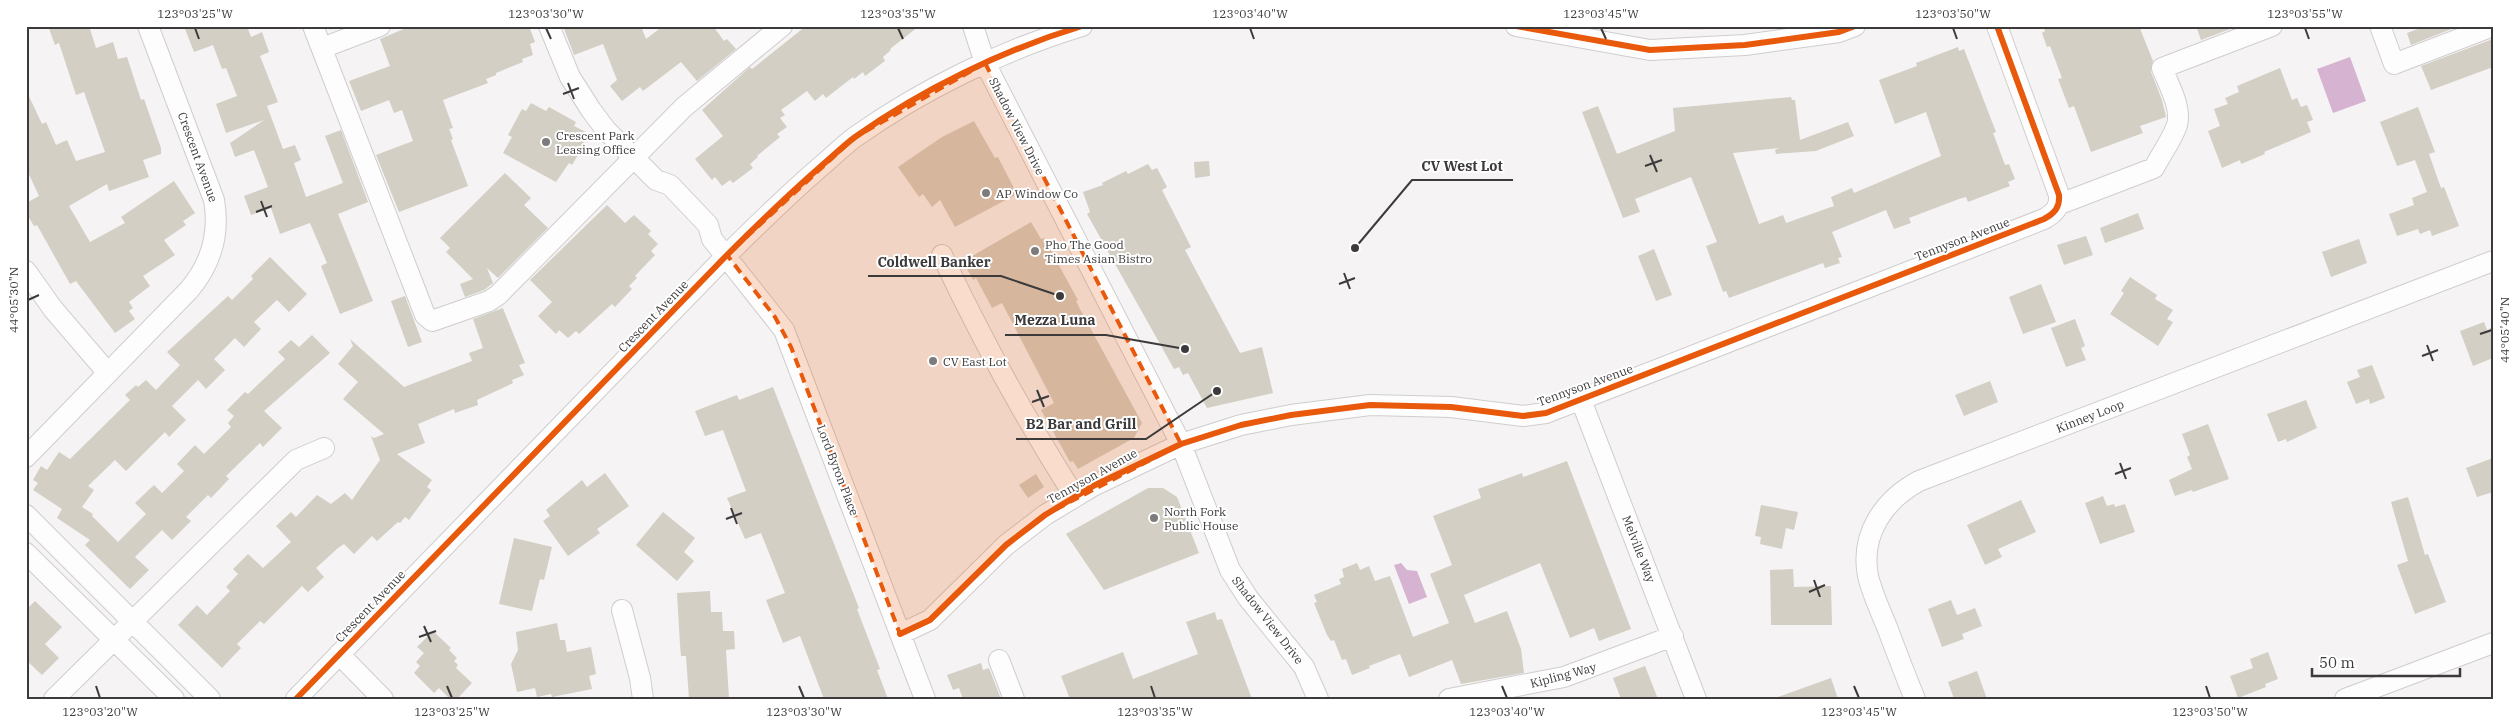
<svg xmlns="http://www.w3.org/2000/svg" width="2519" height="725" font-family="'IBM Plex Serif',serif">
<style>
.built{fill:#ece5ea}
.water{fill:#d6b3d0}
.building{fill:#d3cfc4}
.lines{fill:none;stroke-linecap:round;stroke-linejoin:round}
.minor-casing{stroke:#cfcdce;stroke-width:22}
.minor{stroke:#fefdfd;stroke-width:20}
.cycleway-casing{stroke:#fff;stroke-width:9}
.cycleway{stroke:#e8590c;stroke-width:6}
.marked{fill:#e8590c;fill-opacity:0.2;stroke:#e8590c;stroke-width:4;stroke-dasharray:10 6;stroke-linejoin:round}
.ticks{fill:none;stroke:#3c3a3b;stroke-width:2}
.poi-dot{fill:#7d7b7c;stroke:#fff;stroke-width:2}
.labels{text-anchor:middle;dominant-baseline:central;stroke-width:4;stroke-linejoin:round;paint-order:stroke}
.street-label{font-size:12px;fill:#3c3a3b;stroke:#fff}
.poi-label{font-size:12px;fill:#3c3a3b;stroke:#fff;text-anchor:start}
.leader{fill:none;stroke:#3c3a3b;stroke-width:2}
.callout-dot{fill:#3c3a3b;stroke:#fff;stroke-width:2}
.callout-label{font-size:14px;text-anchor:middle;font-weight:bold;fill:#3c3a3b;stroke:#fff;stroke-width:4;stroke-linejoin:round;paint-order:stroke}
.neatline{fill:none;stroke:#3c3a3b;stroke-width:2}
.ticks-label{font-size:12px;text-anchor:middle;fill:#3c3a3b}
</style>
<rect width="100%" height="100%" fill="#f5f3f4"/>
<path class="built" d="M1602 26H1745L1697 30Z"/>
<path class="water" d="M2350 57 2366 101 2333 113 2317 69Z
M1401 563 1407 570 1417 571 1427 597 1409 604 1394 565Z"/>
<path class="building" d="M48 26H89L96 48 113 42 118 59 127 57 141 100 144 99 161 148V154L143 160 149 177 109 191 107 184 69 206 90 242 125 223 121 217 174 181 195 213 183 221 186 225 164 240 175 255 143 276 150 286 129 302 133 308 129 311 135 319 115 333 76 281 70 284 37 225 34 226 26 213V203L39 196 26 168V90L42 124 46 122 56 145 67 140 76 161 105 152 84 92 76 95 59 43 55 45Z
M194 26H247L251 37 262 32 269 52 260 56 278 102 267 106 283 149 295 145 301 160 294 163 306 197 343 183 325 136 341 130 368 202 338 214 373 301 340 314 321 266 327 263 310 223 280 234 271 208 251 215 244 196 268 187 254 150 235 157 230 143 264 120 226 133 216 104 237 96 226 68 222 69 213 45 194 52 185 29Z
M411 26H529L535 42 530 44 533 55 522 59 523 62 496 73V75L486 79 488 83 443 100 453 128 449 129 453 139 451 140 468 186 399 212 376 155 413 141 402 110 394 113 389 100 361 111 349 81 390 66 380 39Z
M563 26H641L646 39 663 26H713L724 41 727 39 736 49 697 81 681 62 643 91 640 87 622 101 610 86 617 80 603 44 574 55Z
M806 26H919L890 49 891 50 883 57 885 61 865 76 863 72 854 79 853 77 826 98 823 94 815 101 807 91 781 110 785 115 780 118 787 127 777 134 780 137 757 156 758 157 750 164 753 168 733 183 730 180 722 186 715 177 712 180 695 159 723 136 702 110 750 67 752 69Z
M2043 26H2139L2153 61 2151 72 2162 100 2166 117 2140 126 2143 133 2091 152 2074 106 2069 108 2058 79 2062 78 2050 46 2047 47 2042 33 2045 31Z
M2196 26H2238L2201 40Z
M2426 26H2459L2411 45 2407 33Z
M2493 39V67L2431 90 2421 66Z
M1958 47 1959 51 1964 49 1996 132 1993 133 2005 165 2009 164 2015 179 2008 182 2010 186 1968 202 1966 197 1959 199 1909 218 1911 223 1894 229 1886 210 1832 232 1842 257 1838 258 1840 263 1825 268 1823 263 1729 298 1726 291 1723 292 1706 246 1717 242 1691 177 1635 199 1640 212 1623 218 1582 112 1598 106 1617 154 1675 131 1673 108 1791 97 1792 100H1795L1800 140 1848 122 1854 136 1816 151 1776 154 1775 150 1779 148 1733 153 1759 224 1783 215 1786 223 1834 206 1831 197 1852 188 1854 193 1941 156 1926 112 1895 124 1879 80 1917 66 1916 63Z
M2280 68 2292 100 2297 98 2301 107 2307 105 2313 120 2307 122 2311 132 2264 152 2265 154 2241 164 2240 160 2222 168 2208 131 2220 126 2214 109 2228 104 2225 98 2239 92 2237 86Z
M531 103 546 111 549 107 576 122 574 126 586 132 581 141 585 143 572 165 569 163 556 182 503 153 512 137 508 135 522 109 526 111Z
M2418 107 2435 152 2429 154 2441 188 2444 187 2459 226 2432 236 2430 230 2420 234 2418 229 2397 236 2389 214 2414 205 2412 198 2427 192 2415 160 2397 166 2380 122Z
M974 121 995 158 998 157 1017 194 955 227 940 200 932 207 923 194 919 197 898 167 942 137Z
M1209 161 1210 176 1195 178 1194 162Z
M1148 164 1152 170 1157 168 1167 187 1162 190 1191 247 1185 250 1240 353 1262 347 1273 393 1207 408 1188 373 1183 375 1179 367 1174 369 1087 214 1090 212 1083 192 1103 185 1102 183 1126 171 1128 174Z
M505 173 531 198 524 205 548 228 498 278 487 268 493 283 484 290 465 297 460 284 473 279 446 252 450 248 440 238Z
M607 205 625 223 634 215 651 231 648 234 658 244 651 251 655 255 635 276 637 278 629 286 632 289 615 307 612 304 579 334 576 331 568 338 559 330 556 334 538 316 552 302 530 280Z
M2138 213 2144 229 2105 243 2100 228Z
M1031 222 1041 239 1044 238 1078 300 1076 301 1080 309 1142 423 1134 438 1078 469 1073 461 1070 462 1041 410 1054 403 1002 303 992 308 976 278 973 280 965 265 969 263 967 259Z
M2086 236 2093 255 2064 265 2057 245Z
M2359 239 2367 263 2331 277 2322 252Z
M1654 249 1672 295 1656 301 1638 256Z
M270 257 307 294 289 312 277 300 254 322 261 329 244 347 235 338 214 359 225 370 206 389 198 380 172 406 186 420 169 437 165 432 126 471 115 460 88 486 94 490 82 507 93 514 92 516 118 542 146 514 135 503 154 485 162 493 184 471 177 464 195 445 204 454 231 427 228 423 234 416 227 410 245 392 248 394 285 359 278 352 291 340 299 347 312 335 330 353 264 411 282 428 263 447 260 443 226 476 229 479 211 498 208 495 186 517 191 521 172 540 162 530 135 557 149 570 130 589 85 545 90 540 57 518 62 509 33 490 38 483 33 480 41 466 47 470 59 452 70 459 130 400 125 395 136 385 138 387 146 380 156 390 180 365 167 352 228 296 232 300 253 279 251 276Z
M2130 277 2157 295 2155 299 2173 310 2167 319 2173 322 2158 346 2110 314 2124 293 2121 291Z
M2041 284 2056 322 2023 334 2009 297Z
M405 296 422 342 408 347 391 301Z
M502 306 525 363 519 365 524 375 512 380 513 383 477 400 478 405 455 413 454 409 418 424 425 443 397 454 432 480 427 487 431 490 409 520 405 517 400 523 398 522 377 541 372 536 354 554 344 544 338 548 316 568 324 577 308 592 302 586 264 624 260 621 237 644 241 648 222 668 178 625 197 605 207 615 230 591 226 587 238 574 233 569 248 554 263 568 291 542 276 526 291 512 296 517 317 495 331 504 345 493 352 500 380 460 371 436 374 438 384 434 343 399 358 382 338 364 353 346 350 339 404 387 472 361 469 353 483 348 473 319 503 308Z
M2075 319 2085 346 2081 348 2086 360 2066 367 2051 328Z
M2484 322 2487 330 2493 327V358L2473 366 2460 331Z
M2372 365 2385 398 2370 404 2369 399 2356 404 2347 382 2360 377 2357 370Z
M1990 381 1998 402 1964 416 1955 395Z
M773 387 859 608 857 609 880 669 877 670 888 699H824L800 636 783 643 766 600 785 593 761 533 745 539 727 498 746 491 723 430 705 436 695 411 737 395 739 400Z
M2306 400 2317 428 2287 442 2286 439 2278 442 2267 414Z
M2208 424 2229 479 2193 492 2192 490 2175 496 2169 480 2192 469 2187 457 2190 455 2182 434Z
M2493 458V492L2477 497 2466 468Z
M1567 461 1631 629 1599 641 1594 628 1570 638 1540 563 1464 595 1475 623 1507 611 1521 649 1524 673 1461 684 1452 660 1409 677 1400 654 1369 666 1370 668 1352 675 1346 659 1342 660 1334 640 1331 641 1327 635 1314 603 1317 602 1314 595 1341 584 1339 579 1344 577 1342 569 1357 563 1360 570 1369 566 1375 581 1390 576 1413 637 1449 623 1430 574 1452 565 1433 516 1481 498 1478 489 1522 473 1523 477Z
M605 473 629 506 597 529 600 533 568 556 543 521 550 516 546 510 582 480 587 487Z
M1036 474 1044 487 1028 498 1019 485Z
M1148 488H1163L1177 497 1199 553 1104 590 1066 534Z
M2103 496 2107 506 2114 504 2115 507 2125 504 2135 532 2100 544 2085 503Z
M2408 497 2425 555 2428 554 2446 602 2415 614 2397 565 2408 561 2391 502Z
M2021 500 2036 532 1998 549 2002 557 1985 565 1967 525Z
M1761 505 1798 512 1794 530 1786 528 1782 549 1760 544 1761 537 1755 536Z
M663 512 695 538 684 552 694 561 677 581 636 545Z
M514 538 552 547 544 580 540 579 532 611 499 604Z
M1793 569 1794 587 1831 586 1832 625H1771L1770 570Z
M710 591 711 612H722L723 631H734L735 649 726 650 729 699H689L686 656H681L680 645 677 593Z
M1951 600 1957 615 1975 608 1982 626 1962 634 1964 639 1942 647 1928 609Z
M35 601 62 627 45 644 59 658 42 675 26 660V610Z
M1215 612 1217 620 1222 619 1252 699H1070L1061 676 1123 652 1133 679 1198 654 1186 622Z
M557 623 560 640H565L567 652 591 647 596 674 589 676 592 689 552 697 551 694 537 697 535 688 517 692 511 664 518 650 516 632Z
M433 631 451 648 449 650 457 658 454 661 458 665 456 668 472 683 457 699H450L439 688 434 693 414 673 420 666 416 662 424 653 417 647Z
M2268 652 2278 679 2265 684 2266 687 2238 698 2230 676 2253 668 2250 659Z
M981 663 983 670 989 668 1001 699H963L959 688 953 690 947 675Z
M1645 666 1658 699H1621L1613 678Z
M1977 671 1987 699H1954L1948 682Z
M1831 678 1838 699H1778V697Z"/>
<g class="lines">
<g class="minor-casing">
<path id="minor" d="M313 26 425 315 432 321 489 301 498 295 684 107 782 26
M549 26 570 77 591 110 606 130 656 180 670 185 708 225 712 239 784 330 925 699
M973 26 985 63 1181 444 1230 570 1248 598 1304 667 1318 699
M1516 26 1650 50 1745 45 1839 32 1855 26
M2380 26 2394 64 2493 26
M322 48 380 26
M2060 204 2154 168C2161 154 2172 140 2177 125 2182 107 2168 84 2162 68L2272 26
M942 255C981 338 1026 420 1075 497
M26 271 53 309 107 372
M1581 400 1696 699
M26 457 189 290C211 264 220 234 214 200L148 26
M26 515 210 699
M26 553 174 699
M622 610 640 678 643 699
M900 634 930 620 1006 545 1045 515 1093 486 1181 444 1241 425 1291 415 1370 405 1451 407 1523 416 1546 413 2044 219C2055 213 2060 207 2059 195L1997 26
M339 654 383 699
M999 660 1014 699
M54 699 296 460 324 448
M296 699 727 255C757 225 788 195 820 167 832 157 843 146 855 137 923 89 1003 50 1082 26
M1449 699 1564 677 1673 636
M1915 699C1905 675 1896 651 1887 627 1880 610 1872 593 1868 576 1860 534 1884 500 1919 481L2493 261
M2345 699 2493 643"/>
</g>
<use href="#minor" class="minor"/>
<g class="cycleway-casing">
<path id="cycleway" d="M1516 26 1650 50 1745 45 1839 32 1855 26
M900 634 930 620 1006 545 1045 515 1093 486 1181 444 1241 425 1291 415 1370 405 1451 407 1523 416 1546 413 2044 219C2055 213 2060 207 2059 195L1997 26
M296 699 727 255C757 225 788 195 820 167 832 157 843 146 855 137 923 89 1003 50 1082 26"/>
</g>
<use href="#cycleway" class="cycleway"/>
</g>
<path class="marked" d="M985 63 1181 444 1045 515 1006 545 930 620 900 634 791 347 775 317 727 255 854 138Z"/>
<path class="ticks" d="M195 28 199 39M546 28 551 39M898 28 903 39M1250 28 1254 39M1601 28 1606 39M1953 28 1957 39M2305 28 2309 39M568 83 574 99M563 94 579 88M1650 155 1657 172M1645 166 1662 160M261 201 267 217M256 212 272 206M1344 273 1350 289M1339 284 1355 278M28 300 39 295M2480 334 2492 330M2427 345 2433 361M2422 356 2438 350M1037 390 1044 407M1032 402 1049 396M2120 463 2126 479M2115 474 2131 468M731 508 737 524M726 519 742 513M1814 580 1820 597M1809 592 1825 585M424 626 431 642M419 637 436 631M96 686 100 698M447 686 452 698M799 686 804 698M1151 686 1155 698M1502 686 1507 698M1854 686 1859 698M2206 686 2210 698"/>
<g class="poi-dot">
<circle cx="546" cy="142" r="5"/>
<circle cx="986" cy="193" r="5"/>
<circle cx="1035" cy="251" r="5"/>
<circle cx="933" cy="361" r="5"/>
<circle cx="1154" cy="518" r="5"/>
</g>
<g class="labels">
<g class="street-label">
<text transform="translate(1017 126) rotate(63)">Shadow View Drive</text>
<text transform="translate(198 157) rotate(70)">Crescent Avenue</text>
<text transform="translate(1962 239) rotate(-21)">Tennyson Avenue</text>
<text transform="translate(653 316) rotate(-46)">Crescent Avenue</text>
<text transform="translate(1585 385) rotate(-20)">Tennyson Avenue</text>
<text transform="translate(2090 416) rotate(-21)">Kinney Loop</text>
<text transform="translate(838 470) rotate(69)">Lord Byron Place</text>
<text transform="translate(1092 476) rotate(-29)">Tennyson Avenue</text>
<text transform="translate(1639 549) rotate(69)">Melville Way</text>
<text transform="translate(370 606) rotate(-46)">Crescent Avenue</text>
<text transform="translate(1268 620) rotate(52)">Shadow View Drive</text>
<text transform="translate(1563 675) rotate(-15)">Kipling Way</text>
</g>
<g class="poi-label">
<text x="556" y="135">Crescent Park<tspan x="556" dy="14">Leasing Office</tspan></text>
<text x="996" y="193">AP Window Co</text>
<text x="1045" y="244">Pho The Good<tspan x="1045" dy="14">Times Asian Bistro</tspan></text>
<text x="943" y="361">CV East Lot</text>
<text x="1164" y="511">North Fork<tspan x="1164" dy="14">Public House</tspan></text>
</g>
</g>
<path class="leader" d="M1355 248L1412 180H1513M1060 296L1001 276H868M1185 349L1106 335H1005M1217 391L1146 439H1016"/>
<g class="callout-dot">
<circle cx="1355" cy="248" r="5"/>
<circle cx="1060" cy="296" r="5"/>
<circle cx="1185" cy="349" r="5"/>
<circle cx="1217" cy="391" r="5"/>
</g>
<g class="callout-label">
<text x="1462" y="171">CV West Lot</text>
<text x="934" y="267">Coldwell Banker</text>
<text x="1055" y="325">Mezza Luna</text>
<text x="1081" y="429">B2 Bar and Grill</text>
</g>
<rect width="2519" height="725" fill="none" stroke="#ffffff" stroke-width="55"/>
<path d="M2312 668v8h148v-8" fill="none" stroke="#3c3a3b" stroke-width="2.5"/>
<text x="2319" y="668" font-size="15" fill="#3c3a3b" stroke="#ffffff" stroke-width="4" paint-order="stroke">50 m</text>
<rect x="28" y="28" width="2464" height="670" class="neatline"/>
<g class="ticks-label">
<text x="195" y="18">123°03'25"W</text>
<text x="546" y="18">123°03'30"W</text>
<text x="898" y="18">123°03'35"W</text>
<text x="1250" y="18">123°03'40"W</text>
<text x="1601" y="18">123°03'45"W</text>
<text x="1953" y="18">123°03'50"W</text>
<text x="2305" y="18">123°03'55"W</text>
<text transform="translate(14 300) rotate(-90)" y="4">44°05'30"N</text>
<text transform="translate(2505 330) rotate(-90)" y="4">44°05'40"N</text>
<text x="100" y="716">123°03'20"W</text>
<text x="452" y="716">123°03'25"W</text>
<text x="804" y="716">123°03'30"W</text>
<text x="1155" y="716">123°03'35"W</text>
<text x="1507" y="716">123°03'40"W</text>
<text x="1859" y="716">123°03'45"W</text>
<text x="2210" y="716">123°03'50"W</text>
</g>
</svg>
